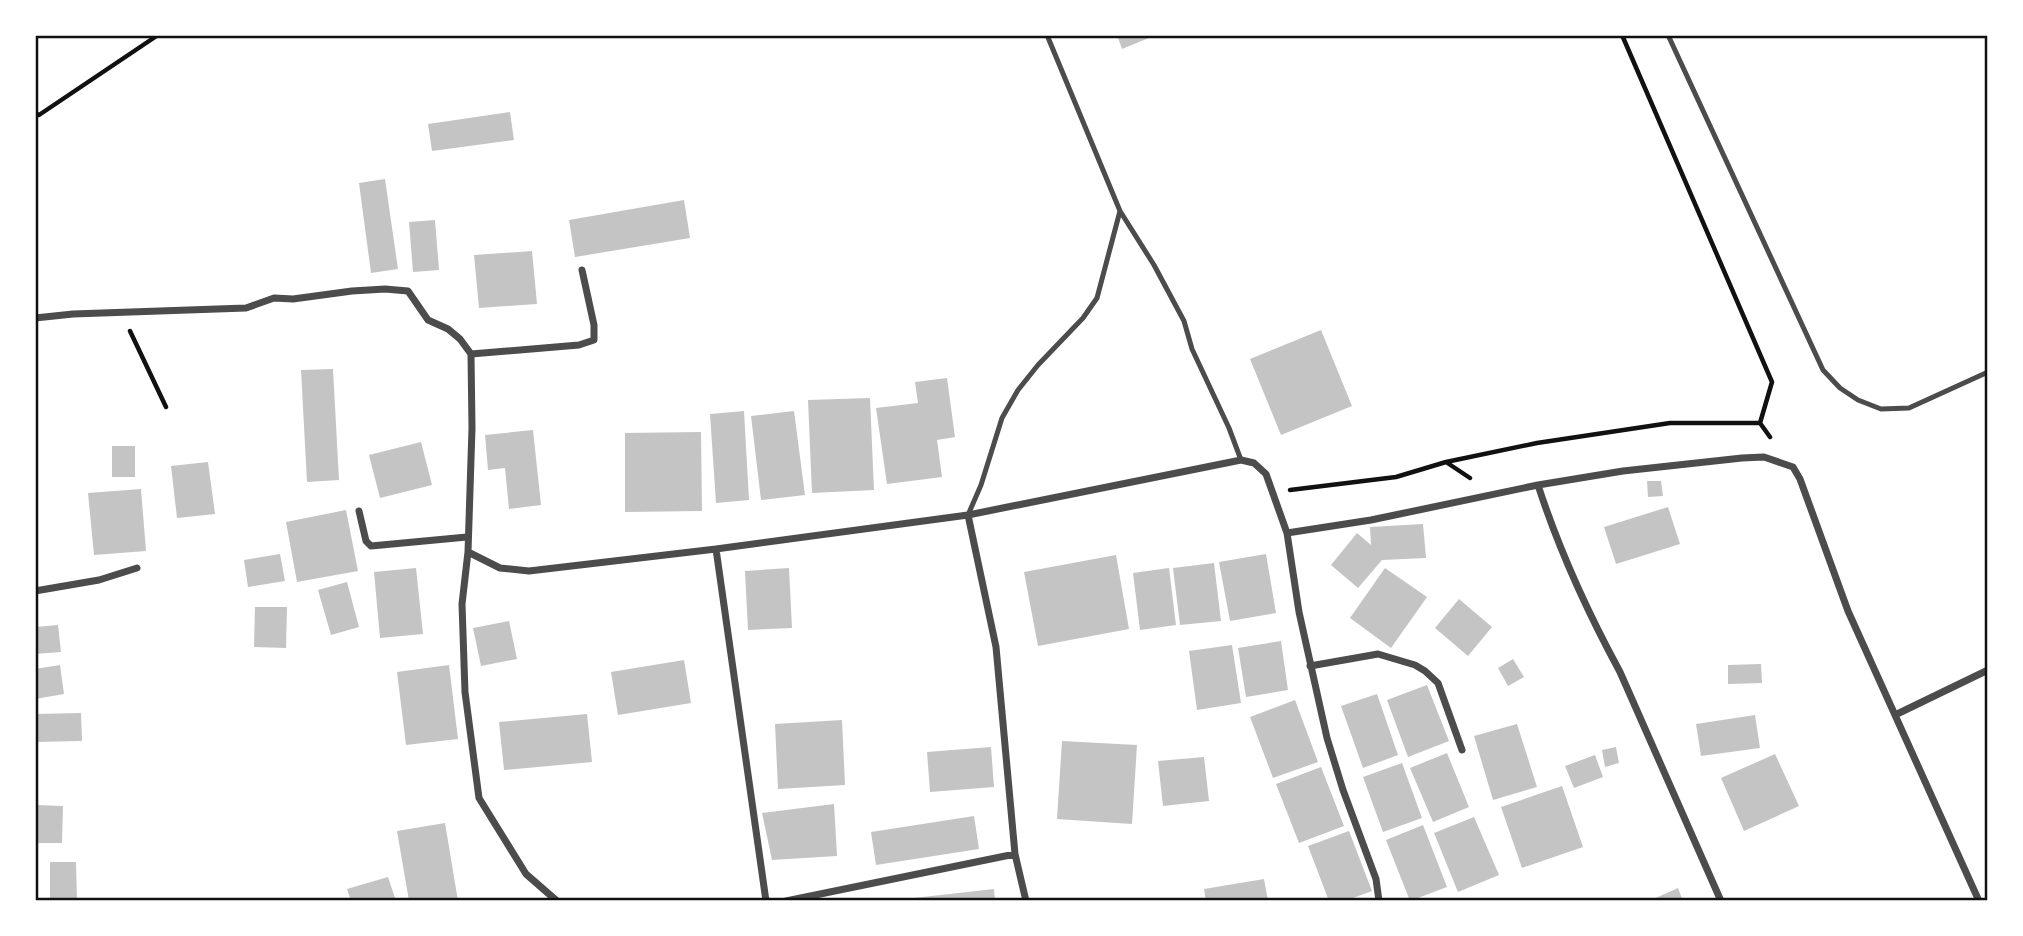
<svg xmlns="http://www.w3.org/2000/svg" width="2023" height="936" font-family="'PT Sans',sans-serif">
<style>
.building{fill:#c4c4c4}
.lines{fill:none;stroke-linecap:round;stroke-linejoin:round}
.path{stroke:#111;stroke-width:4.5}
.service{stroke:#4c4c4c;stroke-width:5}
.minor{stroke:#4c4c4c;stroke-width:7}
.neatline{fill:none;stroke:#111;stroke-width:2.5}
</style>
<rect width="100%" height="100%" fill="#fff"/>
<path class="building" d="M1117 35H1156L1122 49Z
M510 112 514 140 432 151 428 124Z
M385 179 398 269 371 273 359 183Z
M684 200 690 238 575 257 569 220Z
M435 220 439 270 413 272 409 222Z
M532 251 537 304 479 308 474 255Z
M1321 330 1352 406 1281 435 1250 359Z
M333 369 339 480 307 482 301 370Z
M947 378 955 437 937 440 942 477 887 484 876 408 918 403 915 382Z
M870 398 874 490 812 493 808 400Z
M744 411 749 500 716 503 710 414Z
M794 411 805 495 761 500 751 416Z
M533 430 541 505 509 509 505 468 488 470 485 435Z
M701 432 702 511 625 512V433Z
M421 442 432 485 380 498 369 455Z
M112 446H135V477H112Z
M208 462 215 514 177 518 171 466Z
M1647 481H1661L1663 496 1648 497Z
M141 489 146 551 94 555 88 493Z
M1668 507 1680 544 1616 564 1604 527Z
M346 510 358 571 297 582 286 522Z
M1423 524 1426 558 1382 560 1358 588 1331 565 1357 533 1371 545 1370 527Z
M280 554 285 581 248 587 244 560Z
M1266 554 1276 613 1230 621 1219 562Z
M1116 555 1129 629 1038 646 1024 572Z
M1214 563 1221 621 1180 625 1173 568Z
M416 568 423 634 380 638 374 572Z
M789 568 792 628 748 630 745 571Z
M1169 568 1176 625 1140 630 1133 573Z
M1385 568 1427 597 1391 648 1350 618Z
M347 582 359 627 331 635 318 590Z
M1459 599 1492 627 1468 656 1435 628Z
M255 607H287L286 648 254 647Z
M509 621 517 659 481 666 473 628Z
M58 625 61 652 35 654V627Z
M1281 641 1288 690 1246 697 1238 648Z
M1232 645 1241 703 1197 710 1189 651Z
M1513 659 1524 677 1508 686 1498 668Z
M684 660 691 703 618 715 611 672Z
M1761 664 1762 683 1728 684V665Z
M60 665 64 694 35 699V669Z
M449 665 458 739 406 745 397 672Z
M1427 685 1449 741 1408 757 1387 700Z
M1377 694 1398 755 1363 768 1341 706Z
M1295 700 1318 762 1273 778 1250 717Z
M81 713 82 741 35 742V714Z
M587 714 592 762 504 770 499 722Z
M1755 715 1760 748 1701 756 1696 724Z
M842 720 845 785 778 789 775 724Z
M1517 724 1537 787 1493 800 1474 736Z
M1062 741 1137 745 1132 824 1057 819Z
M991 747 994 787 930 792 927 752Z
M1616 747 1619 763 1605 767 1602 750Z
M1447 753 1469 807 1433 822 1410 768Z
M1775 754 1799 806 1744 831 1721 778Z
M1595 755 1603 777 1574 788 1565 766Z
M1204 757 1209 801 1163 806 1158 761Z
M1402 763 1422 818 1383 832 1363 777Z
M1321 767 1344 826 1299 843 1276 784Z
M1562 786 1583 847 1522 868 1501 807Z
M834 804 837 856 772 860 762 813Z
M35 805 63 806 62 843H35Z
M974 816 979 849 876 865 871 832Z
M1474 817 1499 875 1458 892 1434 833Z
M445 823 458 901H409L397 831Z
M1423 825 1447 887 1410 901 1386 840Z
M1349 831 1372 891 1345 901H1329L1308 846Z
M50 862H76L77 901H50Z
M388 877 396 901H351L347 889Z
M1264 879 1268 901H1206L1204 889Z
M1678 888 1683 901H1649Z
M994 889 995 901H905V899Z"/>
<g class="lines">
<path class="path" d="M1622 35 1772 382 1760 423
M35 113 39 115 158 35
M130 331 166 407
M1760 423 1770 437
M1446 462 1537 443 1670 423H1760
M1290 490 1396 477 1446 462 1470 478"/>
<path class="service" d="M1047 35 1120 211 1154 265 1184 321 1192 349 1229 428 1241 460
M1668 35 1823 370 1840 388 1858 400 1881 409 1909 408 1988 372
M968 515 981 485 1002 418 1018 390 1038 365 1083 318 1097 298 1120 211"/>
<path class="minor" d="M35 318 73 314 246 308 274 298 293 299 352 291 385 289 408 291 428 320 448 329 460 339 471 354 472 428 468 552 500 568 529 571 716 549 968 515 1241 460 1254 463 1266 474 1287 533 1299 612 1327 738 1343 790 1376 879 1379 901
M471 354 579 345 594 340V325L582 270
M1538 485C1559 550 1588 613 1620 672L1721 901
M359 511 366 541 371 546 467 537
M968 515 996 647 1015 854 1026 901
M1287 533 1371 520 1538 485 1623 471 1742 458 1764 457 1793 467 1800 479 1848 611 1979 901
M716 549 766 901
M468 552 462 604 465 692 479 798 526 874 557 901
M35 591 99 580 137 568
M1310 666 1378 654 1415 665 1425 671 1438 683 1462 750
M1895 715 1988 670
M786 901 1015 854"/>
</g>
<rect width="2023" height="936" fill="none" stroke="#ffffff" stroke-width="74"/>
<rect x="37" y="37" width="1949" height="862" class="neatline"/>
</svg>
